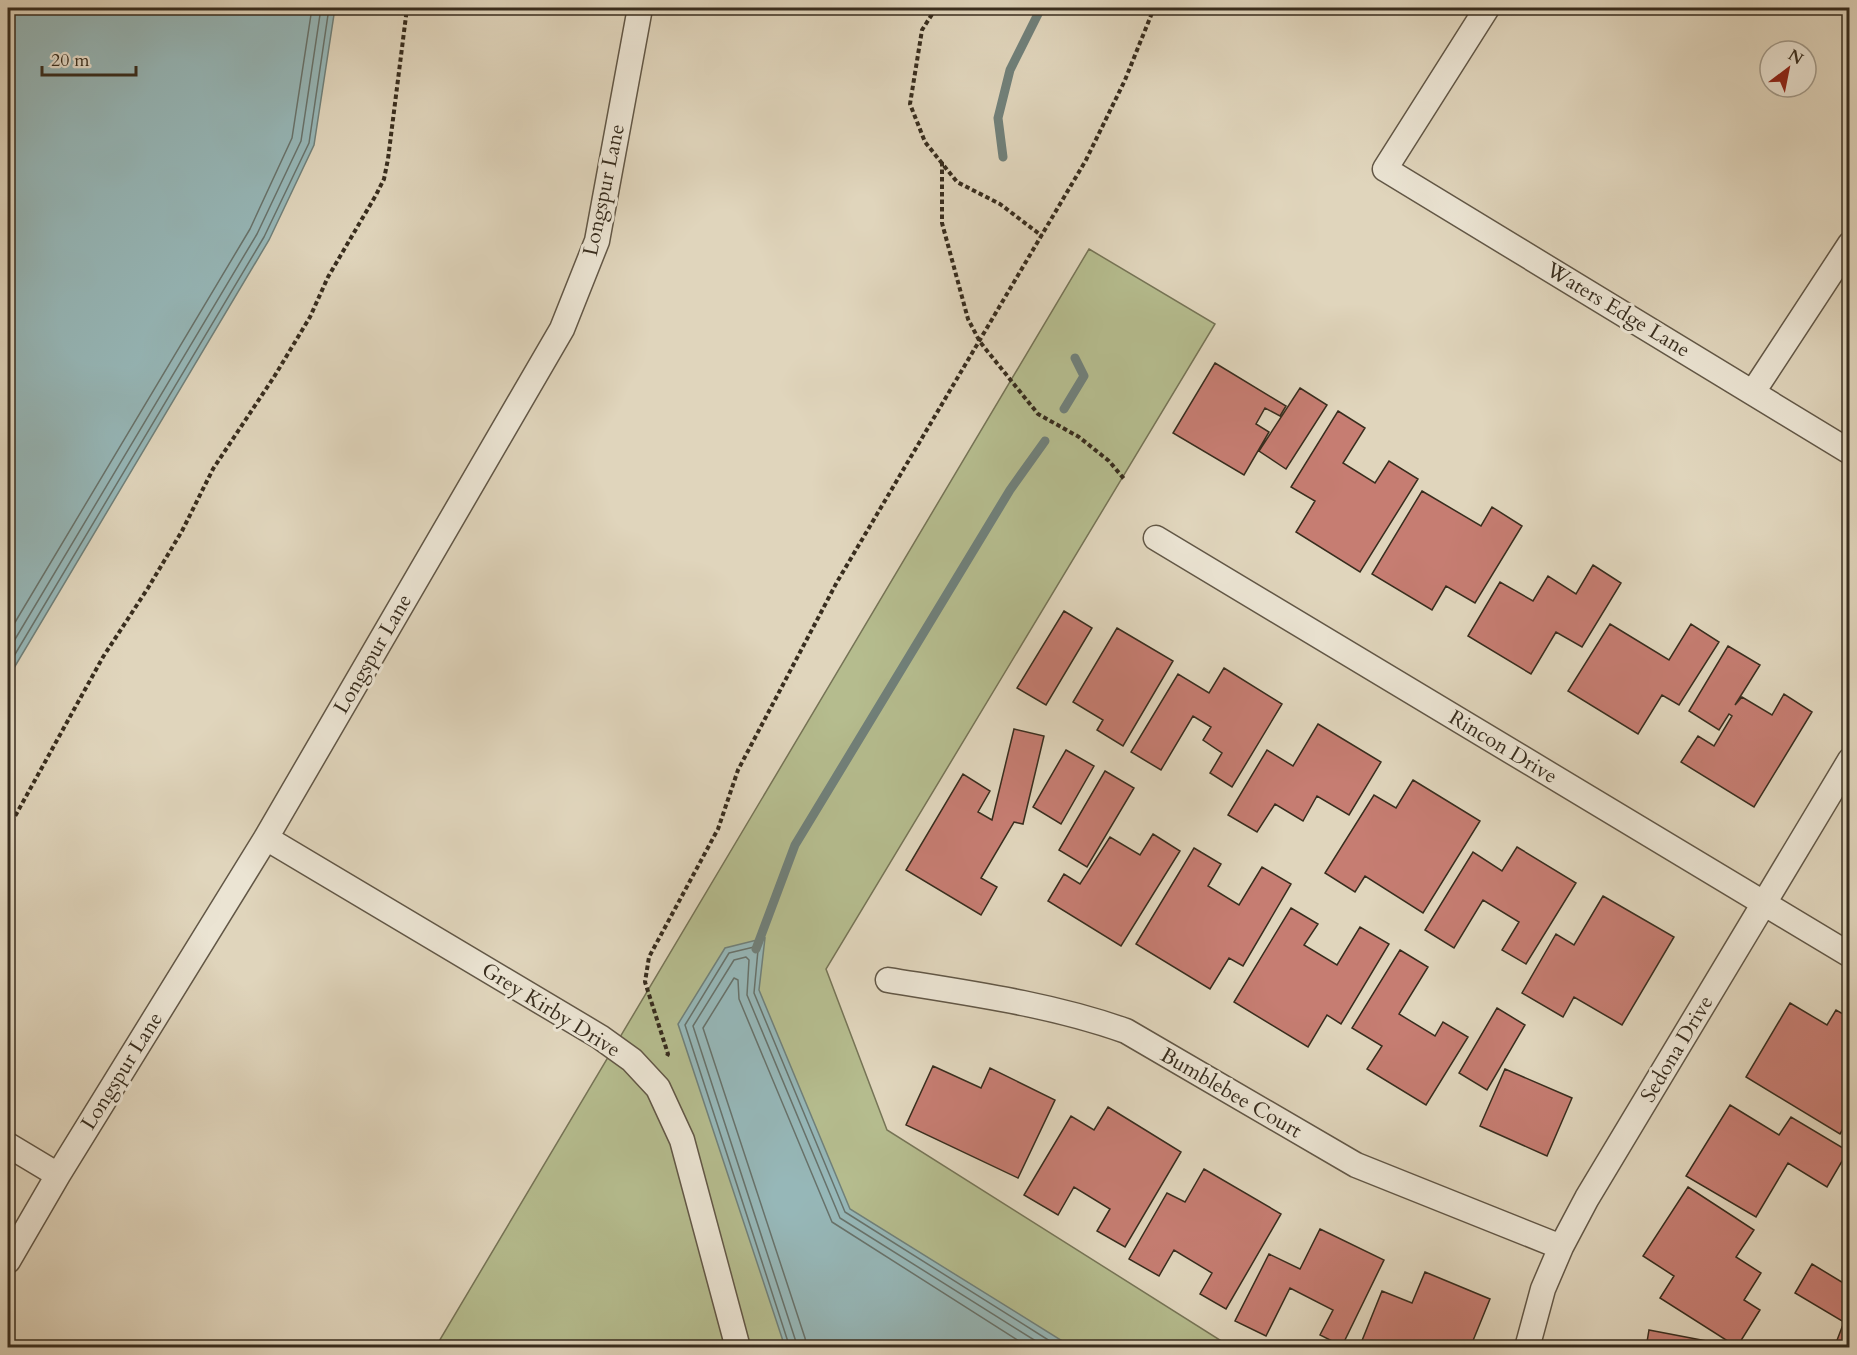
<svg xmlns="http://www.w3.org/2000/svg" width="1857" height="1355" font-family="Cardo,serif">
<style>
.green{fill:#b5bc8e;stroke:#767456;stroke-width:1.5}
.water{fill:#96b7b8;stroke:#70807a;stroke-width:1.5}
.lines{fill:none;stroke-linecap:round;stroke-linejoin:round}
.shore{stroke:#67726b;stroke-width:1.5}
.stream{stroke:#70807a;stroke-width:9}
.building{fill:#c67d72;stroke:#382d1e;stroke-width:1.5}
.minor-casing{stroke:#625746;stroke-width:27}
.path{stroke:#382d1e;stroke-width:4;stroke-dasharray:4.5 3;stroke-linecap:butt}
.minor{stroke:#ebe4d3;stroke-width:24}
.labels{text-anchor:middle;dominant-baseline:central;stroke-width:6;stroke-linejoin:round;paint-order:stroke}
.street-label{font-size:21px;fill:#382d1e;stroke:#ebe4d3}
</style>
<rect width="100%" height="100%" fill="#e0d5bc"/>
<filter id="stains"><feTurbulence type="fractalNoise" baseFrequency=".00333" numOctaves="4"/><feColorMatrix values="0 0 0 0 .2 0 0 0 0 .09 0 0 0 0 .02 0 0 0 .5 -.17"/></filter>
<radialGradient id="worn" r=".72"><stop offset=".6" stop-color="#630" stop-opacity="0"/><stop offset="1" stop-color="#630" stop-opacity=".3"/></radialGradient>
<path class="green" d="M1089 249 1215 324 826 969 887 1130 1231 1347 435 1348Z"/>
<path class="water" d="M8 8H335L314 145 269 240 8 678Z
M765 938 759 990 850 1209 1072 1347H785L678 1024 725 948Z"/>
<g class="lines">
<path class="shore" d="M8 634 250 229 292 138 312 8
M8 651 257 234 301 141 321 8
M8 666 264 237 309 143 329 8
M790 1348 685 1025 729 953 754 947 758 950 754 993 845 1212 1061 1348
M798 1348 693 1026 734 960 746 957 749 960 747 995 840 1218 1047 1348
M807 1348 805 1338 703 1028 734 978 738 980 739 999 832 1222 1030 1348"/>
<path class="stream" d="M1003 157 998 118 1010 70 1041 8
M1064 409 1084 376 1075 358
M756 949 795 845 1010 490 1045 441"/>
</g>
<path class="building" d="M1215 363 1286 406 1280 416 1265 408 1256 424 1269 432 1244 475 1173 433Z
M1300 388 1327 405 1286 469 1259 451Z
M1338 411 1365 428 1343 463 1375 483 1389 461 1418 479 1360 572 1296 532 1315 501 1291 487Z
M1422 491 1481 526 1492 507 1522 526 1475 603 1446 586 1432 610 1372 574Z
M1593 565 1621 583 1582 647 1556 632 1531 674 1468 636 1500 582 1533 601 1548 576 1576 594Z
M1064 611 1092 628 1046 705 1017 688Z
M1610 624 1669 660 1691 624 1719 642 1679 705 1662 695 1638 734 1568 691Z
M1117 628 1173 661 1123 746 1097 730 1103 720 1073 702Z
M1728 646 1760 665 1735 705 1742 697 1772 715 1784 694 1812 712 1754 807 1681 762 1698 736 1714 746 1732 716 1729 714 1719 730 1689 711Z
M1224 668 1282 704 1232 787 1210 773 1222 753 1203 740 1211 727 1193 716 1161 770 1131 752 1178 674 1209 693Z
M1318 724 1381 762 1349 815 1317 796 1303 821 1275 804 1257 832 1228 815 1267 750 1293 766Z
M1014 729 1044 736 1023 824 1014 822 981 878 997 887 981 915 906 870 963 774 990 791 978 812 992 820Z
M1066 750 1094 766 1061 824 1033 807Z
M1105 771 1134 788 1087 867 1059 850Z
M1413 780 1480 821 1423 913 1365 876 1355 892 1325 873 1374 795 1396 808Z
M1153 834 1180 851 1121 946 1048 901 1064 874 1080 884 1110 837 1140 855Z
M1517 847 1576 883 1526 964 1502 950 1519 922 1483 900 1454 948 1425 930 1473 852 1502 871Z
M1194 848 1221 864 1208 886 1239 905 1262 867 1291 884 1243 966 1229 958 1210 989 1136 944Z
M1603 896 1674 937 1622 1025 1574 997 1563 1017 1522 993 1556 934 1574 945Z
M1291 908 1318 924 1304 945 1337 965 1360 927 1389 944 1341 1024 1327 1015 1308 1047 1234 1002Z
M1400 950 1428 967 1399 1014 1435 1036 1443 1022 1468 1037 1426 1105 1367 1069 1382 1046 1352 1028Z
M1790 1003 1827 1025 1836 1010 1850 1018V1117L1840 1134 1746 1077Z
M1497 1008 1525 1025 1487 1090 1459 1073Z
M933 1066 981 1088 990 1068 1055 1100 1018 1178 906 1125Z
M1505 1069 1572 1098 1547 1156 1480 1126Z
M1730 1105 1779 1135 1791 1117 1848 1151 1827 1187 1788 1163 1756 1217 1686 1176Z
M1108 1107 1181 1152 1125 1247 1097 1231 1110 1209 1074 1187 1058 1215 1024 1195 1071 1116 1094 1130Z
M1204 1169 1281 1214 1226 1309 1200 1294 1212 1273 1174 1250 1159 1276 1129 1259 1167 1193 1185 1202Z
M1688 1187 1754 1230 1736 1257 1761 1273 1744 1300 1760 1310 1737 1347 1660 1298 1674 1276 1643 1256Z
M1320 1229 1384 1260 1342 1346 1320 1335 1333 1310 1290 1288 1266 1336 1235 1321 1269 1254 1300 1269Z
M1812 1264 1850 1287V1348H1834L1844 1322 1795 1293Z
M1425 1272 1490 1299 1470 1348H1359L1382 1291 1412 1303Z
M1649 1330 1738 1347 1646 1348Z"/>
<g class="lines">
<g class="minor-casing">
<path id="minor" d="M1487 8 1385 169 1850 452
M1753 392 1850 244
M1156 538 1850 955
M266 838 600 1037 632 1060 658 1088 682 1140 738 1348
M888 980C968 993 1050 1004 1126 1031L1356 1165 1561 1247
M8 1145 58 1175
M8 1261 58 1175 266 838 562 329 597 241 640 8
M1527 1348 1543 1289 1561 1247 1587 1198 1850 760"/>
</g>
<path class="path" d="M936 8 922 30 910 104 925 142 957 182 1000 204 1042 236
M942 162V223L968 319 980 342 1038 414 1079 437 1109 461 1125 480
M8 829 103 657 148 588 182 531 213 469 274 377 310 317 328 277 376 195 384 179 388 159 407 8
M667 1056 668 1054 645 982 649 957 718 829 738 770 837 582 1086 160 1125 80 1154 8"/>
<use href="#minor" class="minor"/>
</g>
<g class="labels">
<g class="street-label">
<text transform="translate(604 190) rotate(-78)">Longspur Lane</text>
<text transform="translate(1618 310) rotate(31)">Waters Edge Lane</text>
<text transform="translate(373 654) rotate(-60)">Longspur Lane</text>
<text transform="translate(1503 747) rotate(31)">Rincon Drive</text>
<text transform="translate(551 1010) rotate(32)">Grey Kirby Drive</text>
<text transform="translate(1677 1049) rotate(-59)">Sedona Drive</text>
<text transform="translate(122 1071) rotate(-58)">Longspur Lane</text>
<text transform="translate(1231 1093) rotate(30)">Bumblebee Court</text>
</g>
</g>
<rect width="1857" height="1355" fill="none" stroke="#e0d5bc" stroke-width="30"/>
<rect x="9" y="9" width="1839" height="1337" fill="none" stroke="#382d1e" stroke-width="3"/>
<rect x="15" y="15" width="1827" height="1325" fill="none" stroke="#382d1e" stroke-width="1.5"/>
<g transform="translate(1788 69) rotate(32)"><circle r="28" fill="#ebe4d3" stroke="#a39b8b" stroke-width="1.5"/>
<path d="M0-4.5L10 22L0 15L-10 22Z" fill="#8f2418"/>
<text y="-9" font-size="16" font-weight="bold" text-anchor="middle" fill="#382d1e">N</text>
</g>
<path d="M42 66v9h94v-9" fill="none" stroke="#382d1e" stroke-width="3"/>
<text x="51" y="66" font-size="18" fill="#382d1e" stroke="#ebe4d3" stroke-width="4.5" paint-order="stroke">20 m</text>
<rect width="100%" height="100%" filter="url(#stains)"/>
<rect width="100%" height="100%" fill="url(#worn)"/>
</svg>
